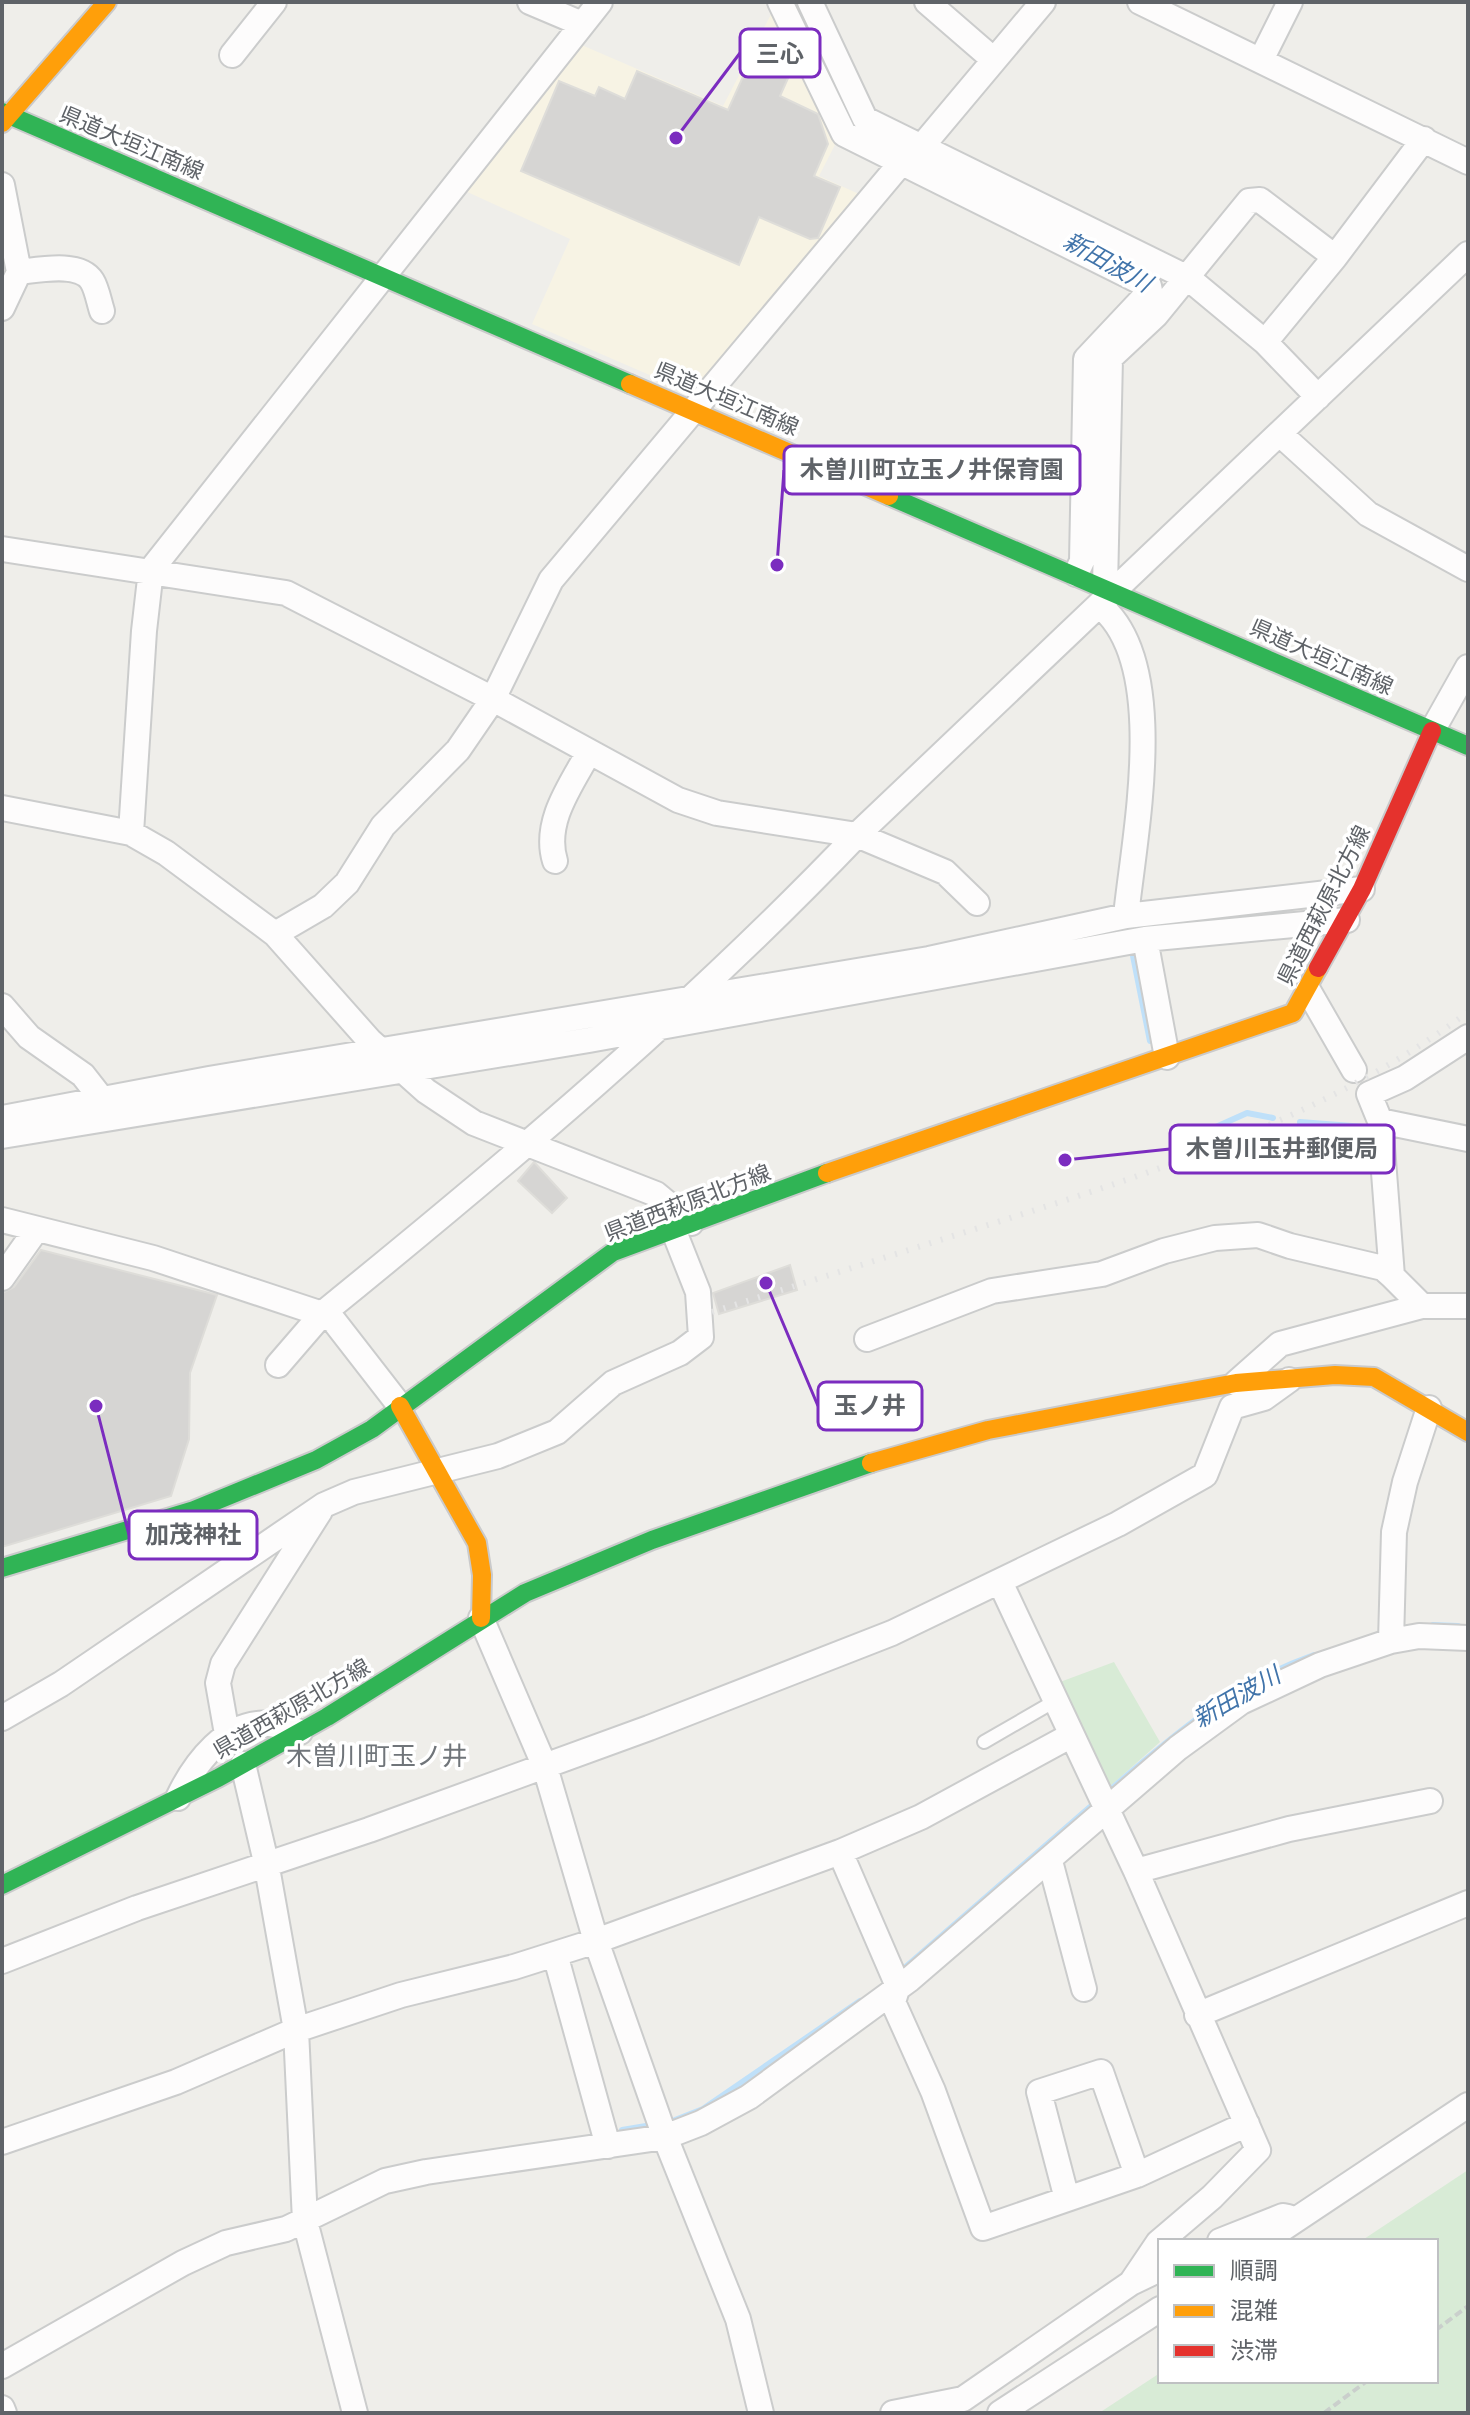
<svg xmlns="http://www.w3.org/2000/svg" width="1470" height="2415" font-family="'Golos Text','Noto Sans JP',sans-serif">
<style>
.commercial{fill:#f7f3e4}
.green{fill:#d8ebd6}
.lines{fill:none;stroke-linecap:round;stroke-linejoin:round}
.stream{stroke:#bfe0f9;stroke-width:6}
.building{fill:#d6d5d3;stroke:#deddd9;stroke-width:2}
.lane-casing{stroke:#cbcccc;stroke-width:16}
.street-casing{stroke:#cbcccc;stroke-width:28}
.fast-casing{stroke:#cacacb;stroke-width:22}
.slow-casing{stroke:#cacacb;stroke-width:22}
.jam-casing{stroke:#cacacb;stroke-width:22}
.path{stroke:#cacfcc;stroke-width:4;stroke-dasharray:8 4;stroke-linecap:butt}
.lane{stroke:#fdfcfc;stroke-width:12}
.street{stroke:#fdfcfc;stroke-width:24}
.fast{stroke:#30b455;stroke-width:18}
.slow{stroke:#ff9f0a;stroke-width:18}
.jam{stroke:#e5322d;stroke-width:18}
.rail{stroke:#e4e4e4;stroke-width:6;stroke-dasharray:2 10;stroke-linecap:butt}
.labels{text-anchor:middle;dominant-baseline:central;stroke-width:7;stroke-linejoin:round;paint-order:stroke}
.street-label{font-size:22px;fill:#5f6368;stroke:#fff}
.water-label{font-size:24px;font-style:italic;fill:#4174aa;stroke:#fff}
.quarter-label{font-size:26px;fill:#70757a;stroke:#fff}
.leader{fill:none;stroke:#7b2cbf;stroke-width:3}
.callout-dot{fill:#7b2cbf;stroke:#fff;stroke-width:3}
.callout{fill:#fff;stroke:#7b2cbf;stroke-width:3}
.callout-label{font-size:24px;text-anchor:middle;font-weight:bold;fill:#5f6368}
</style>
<rect width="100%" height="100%" fill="#efeeea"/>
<path class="commercial" d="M777 3 840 135 819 176 859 194 691 393 532 324 570 239 463 190 577 43 723 106Z"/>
<path class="green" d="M1114 1662 1160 1742 1106 1790 1060 1682Z
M1468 2170V2413H1099L1160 2373V2381H1436V2241H1361Z"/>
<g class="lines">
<path class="stream" d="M1132 951 1150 1041
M1300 1122 1365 1127
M1198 1135 1247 1113 1273 1118
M1433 1625 1458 1626
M1109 1791C1172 1736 1234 1683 1314 1655
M901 1971 1090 1807
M675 2120 703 2109 860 2001
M622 2130 646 2126"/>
</g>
<path class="building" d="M751 59 789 76 780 96 818 114 828 144 814 176 840 187 818 238 810 239 759 217 739 265 521 171 559 81 595 96 599 87 625 99 637 71 728 110Z
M534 1162 567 1198 552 1213 518 1181Z
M41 1250 217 1295 190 1373 189 1439 171 1496 2 1547V1293L14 1287Z
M790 1265 797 1290 719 1314 713 1293Z"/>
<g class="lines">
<g class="lane-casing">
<path id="lane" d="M984 1742 1055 1701"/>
</g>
<g class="street-casing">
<path id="street" d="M530 2 582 24
M780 2 844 134 1149 286 1150 291 1086 359 1082 561 1076 574
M810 2 865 119 1188 278 1265 342 1318 397
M927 2 994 60
M1140 2 1468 162
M232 55 274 2
M1261 60 1290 2
M2 185 19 272
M2 308 19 272C38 270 80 261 92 281 97 289 99 302 102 311
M1265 342 1335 257
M1280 434 1368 514 1468 569
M2 549 286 593 493 699 678 800 717 813 857 835 945 872 977 903
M1105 587 1110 358 1156 315 1249 201 1260 200 1335 257 1424 139
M1099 605C1171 662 1134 836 1126 916
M1432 731 1468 667
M2 808 131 833 166 853 275 934 370 1041 426 1091 474 1123 656 1194 691 1223
M131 833 144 631 151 570 600 2
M555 861C543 822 571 785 589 752
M275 934 323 906 347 883 383 826 458 750 493 699 551 580 901 163 923 145 1043 2
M1145 939 1167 1057
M1308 990 1354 1070
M2 1006 29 1037 83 1075 101 1098
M2 1118 209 1079 929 959 1126 916 1362 889
M1380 1121 1468 1139
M2 1136 589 1040 1145 939 1347 920
M2 1220 153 1258 322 1314 334 1321 400 1406
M2 1278 36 1230
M1422 1306 1392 1276 1380 1121 1369 1094 1405 1078 1468 1037
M867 1339 992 1291 1102 1274 1164 1251 1215 1238 1258 1235 1290 1246 1383 1268 1392 1276
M278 1365 322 1314C508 1163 692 1008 857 835L1468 254
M1236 1383 1280 1344 1422 1306H1468
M1000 1582 1136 1871 1258 2150 1212 2197 1158 2243 1131 2283 1160 2269
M481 1618 545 1767 596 1941 665 2137 738 2319 761 2413
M1391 1641 1394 1532 1405 1482 1429 1408
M2 1718 61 1684 324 1505 354 1492 498 1456 557 1432 613 1383 680 1353 701 1337 698 1292 673 1229
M227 1734 218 1683 223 1664 320 1511
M243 1764 266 1862 296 2030 305 2221 355 2413
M178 1798C194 1764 227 1719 270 1724 280 1725 291 1729 300 1732
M840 1852 898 1986 893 2002 933 2091 983 2228 1137 2175 1247 2124
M1050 1861 1084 1989
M1136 1871 1289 1829 1430 1801
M555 1954 608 2146
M2 1961 137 1908 369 1830 649 1728 892 1633 1118 1524 1205 1475 1232 1407 1264 1398 1289 1380
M1197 2015 1468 1903
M2 2142 176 2082 296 2030 401 1995 514 1967 596 1941 840 1852 921 1817 1070 1736
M1067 2199 1039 2092 1101 2072 1137 2175
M1220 2241 1283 2216 1288 2217
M1264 2241 1468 2105
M2 2366 183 2263 226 2243 286 2229 385 2181 426 2172 665 2137 701 2123 749 2097 910 1979 1178 1748 1241 1702 1320 1665 1391 1641 1419 1636 1468 1638
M2 2408 4 2413
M893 2413 963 2399 1131 2283
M1000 2413 1160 2309"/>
</g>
<g class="fast-casing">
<path id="fast" d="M2 112 630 384
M889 496 1468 746
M2 1568 194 1510 316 1460 372 1429 613 1252 827 1173
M2 1885 218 1778 327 1717 525 1593 652 1540 871 1463"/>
</g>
<g class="slow-casing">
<path id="slow" d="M2 123 107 2
M630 384 889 496
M827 1173 1293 1013 1318 968
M400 1406 477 1543 482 1575 481 1618
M871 1463 988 1430 1170 1395 1236 1383 1335 1375 1374 1377 1468 1432"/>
</g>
<g class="jam-casing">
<path id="jam" d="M1318 968 1362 889 1432 731"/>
</g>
<path class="path" d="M1436 2330 1468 2306
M1324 2413 1367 2381"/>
<use href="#lane" class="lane"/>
<use href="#street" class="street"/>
<use href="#fast" class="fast"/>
<use href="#slow" class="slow"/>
<use href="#jam" class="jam"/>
<path class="rail" d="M712 1312C811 1281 908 1250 1007 1219 1167 1168 1332 1114 1468 1012"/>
</g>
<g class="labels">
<g class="street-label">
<text transform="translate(132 142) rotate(23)">県道大垣江南線</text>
<text transform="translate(727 398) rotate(23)">県道大垣江南線</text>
<text transform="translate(1322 656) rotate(24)">県道大垣江南線</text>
<text transform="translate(1323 905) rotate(-63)">県道西萩原北方線</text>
<text transform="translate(687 1202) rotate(-21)">県道西萩原北方線</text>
<text transform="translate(291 1708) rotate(-30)">県道西萩原北方線</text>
</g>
<g class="water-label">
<text transform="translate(1108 261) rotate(29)">新田波川</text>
<text transform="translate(1236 1696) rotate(-30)">新田波川</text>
</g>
<g class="quarter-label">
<text x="377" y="1755">木曽川町玉ノ井</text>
</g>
</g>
<path class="leader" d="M676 138L740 53M777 565L784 470M1065 1160L1170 1149M766 1283L818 1406M96 1406L129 1535"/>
<g class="callout-dot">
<circle cx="676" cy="138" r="8"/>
<circle cx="777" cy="565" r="8"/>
<circle cx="1065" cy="1160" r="8"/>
<circle cx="766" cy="1283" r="8"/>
<circle cx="96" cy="1406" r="8"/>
</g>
<g class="callout">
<rect x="740" y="29" width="80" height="48" rx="8"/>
<rect x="784" y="446" width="296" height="48" rx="8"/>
<rect x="1170" y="1125" width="224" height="48" rx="8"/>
<rect x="818" y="1382" width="104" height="48" rx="8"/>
<rect x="129" y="1511" width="128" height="48" rx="8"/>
</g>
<g class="callout-label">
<text x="780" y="62">三心</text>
<text x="932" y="478">木曽川町立玉ノ井保育園</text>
<text x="1282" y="1157">木曽川玉井郵便局</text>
<text x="870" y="1414">玉ノ井</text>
<text x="193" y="1543">加茂神社</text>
</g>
<rect width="1470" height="2415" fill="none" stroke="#5f6368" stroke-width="8"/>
<rect x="1158" y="2239" width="280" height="144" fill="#ffffff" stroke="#bfc1c3" stroke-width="2"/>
<rect x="1174" y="2265" width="40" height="12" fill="#30b455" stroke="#bfc1c3" stroke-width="2"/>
<text x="1230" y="2279" font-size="24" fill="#5f6368">順調</text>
<rect x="1174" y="2305" width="40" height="12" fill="#ff9f0a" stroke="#bfc1c3" stroke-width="2"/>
<text x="1230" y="2319" font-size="24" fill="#5f6368">混雑</text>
<rect x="1174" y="2345" width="40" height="12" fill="#e5322d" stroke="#bfc1c3" stroke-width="2"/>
<text x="1230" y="2359" font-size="24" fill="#5f6368">渋滞</text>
</svg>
